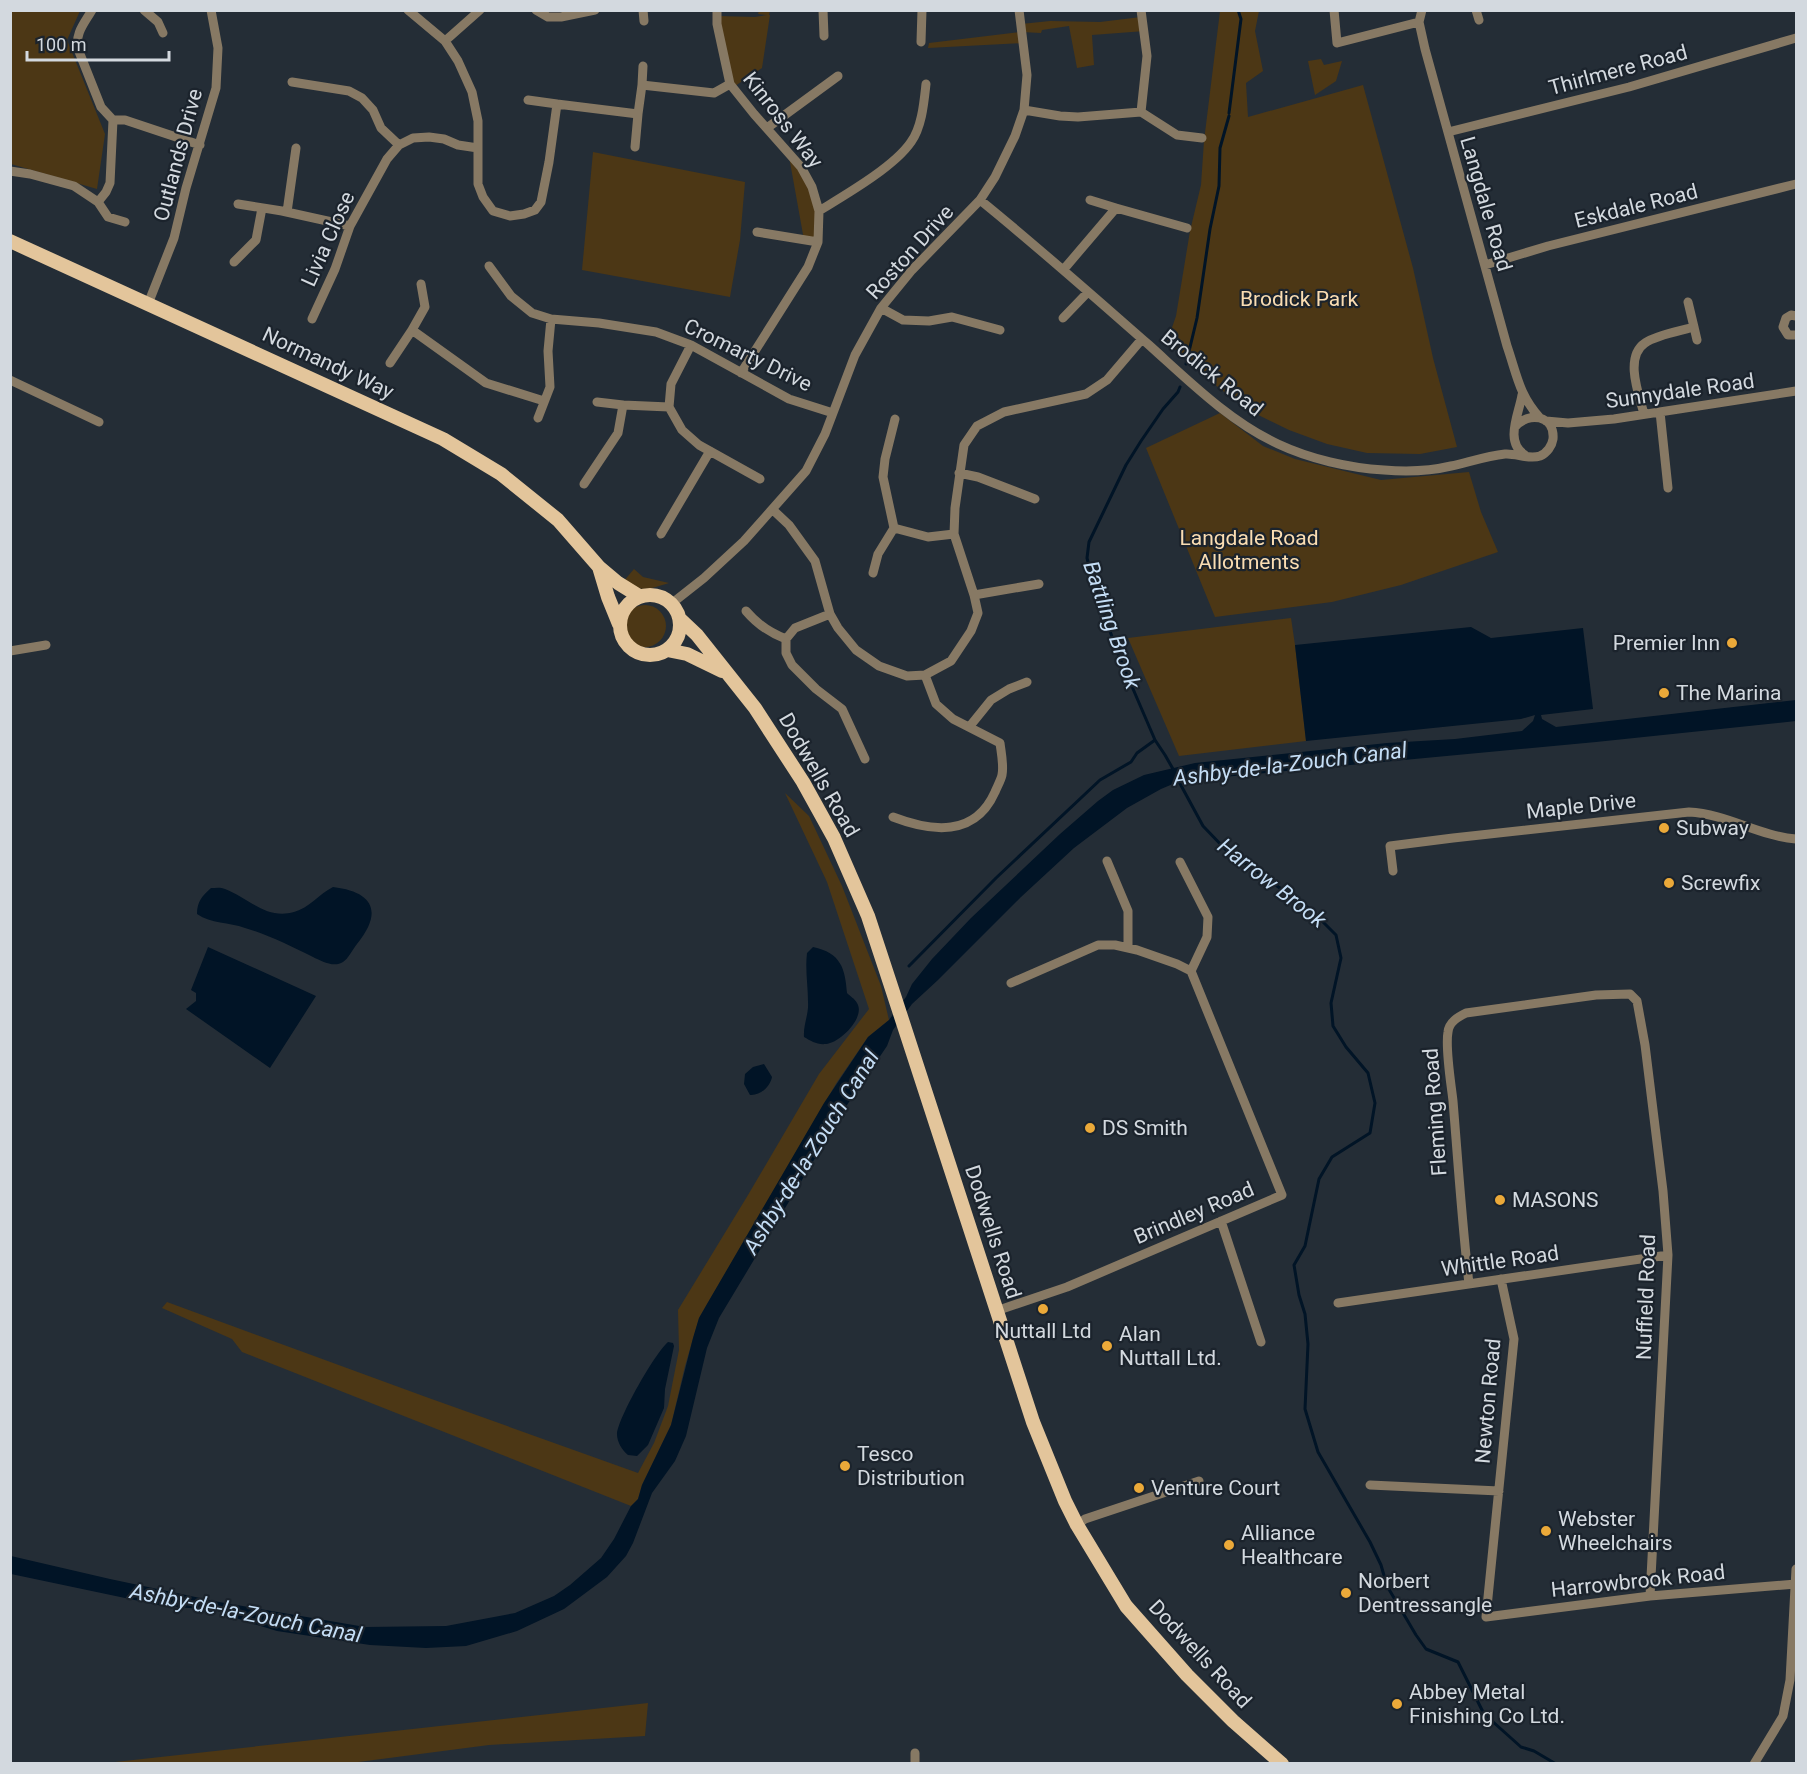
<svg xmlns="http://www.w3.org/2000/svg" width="1807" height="1774" font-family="Roboto,sans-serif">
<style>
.green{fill:#4c3715}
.water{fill:#011426}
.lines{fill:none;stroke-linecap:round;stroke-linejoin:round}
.stream{stroke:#011426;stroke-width:3}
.street{stroke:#877964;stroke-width:9}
.primary{stroke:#e3c59b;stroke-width:14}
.poi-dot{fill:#eba939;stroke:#1b232c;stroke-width:2}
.labels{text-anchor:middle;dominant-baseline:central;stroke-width:4.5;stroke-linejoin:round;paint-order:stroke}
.street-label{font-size:21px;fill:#d3d9df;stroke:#1b232c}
.park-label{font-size:21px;fill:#faddb2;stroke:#1b232c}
.poi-label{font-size:21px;fill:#d3d9df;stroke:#1b232c;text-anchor:start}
.water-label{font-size:22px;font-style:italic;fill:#c4ddf5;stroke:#1b232c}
</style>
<rect width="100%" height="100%" fill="#242d36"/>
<path class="green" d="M10 11H80L67 40 105 134 97 189 11 164Z
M759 11H770L769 15H770L762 68 732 88 717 16 755 17 767 15 758 14Z
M1220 11H1259L1255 31 1263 71 1246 83 1248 117 1363 85 1413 268 1433 358 1457 447 1420 454 1367 453 1327 444 1289 430 1248 410 1219 388 1167 342 1176 316 1190 231 1201 185 1204 141Z
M1141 17 1145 31 1092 35 1094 65 1077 68 1069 26 1042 30 1041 33 1022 32 1024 43 928 48 929 43 1021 32V24L1050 21 1100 22Z
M1321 59 1324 65 1342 61 1336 81 1315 95 1308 61Z
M788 151 801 167 816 212 815 242 804 240Z
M593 152 745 182 740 240 730 297 582 270Z
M1220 413 1263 446 1295 459 1381 480 1469 472 1481 512 1498 552 1401 585 1332 602 1215 617 1146 448Z
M634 569 643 577 669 583C649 589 642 593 623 582Z
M624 626a21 21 0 1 1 42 0a21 21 0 1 1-42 0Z
M1291 618 1295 645 1306 741 1179 756 1128 638Z
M785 793 809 816 842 886 881 986 889 1020 868 1037 837 1082 699 1318 685 1366 671 1425 642 1485 638 1499 631 1506 242 1352 232 1339 162 1308 167 1302 426 1397 638 1473 654 1443 668 1406 679 1350 678 1310 748 1195 819 1074 869 1009 827 882Z
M648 1703 645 1736 489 1745 343 1764 106 1763Z"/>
<path class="water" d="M1471 627 1491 638 1583 628 1593 709 1541 715 1542 719 1556 727 1796 700V721L1596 742 1180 781 1161 789 1127 808 1074 848 1021 897 938 980 912 1004 893 1030 887 1046 847 1105 719 1318 707 1348 686 1436 675 1461 652 1493 633 1543 626 1556 607 1577 564 1609 517 1631 466 1646 426 1648 370 1645 277 1631 247 1622 215 1610 163 1606 11 1574V1556L110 1579 219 1602 365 1627 446 1626 515 1613 554 1596 570 1585 601 1558 614 1539 631 1506 638 1499 642 1485 671 1425 693 1338 699 1318 707 1304 824 1103 868 1037 889 1020 906 997 912 984 932 959 971 918 1060 834 1098 801 1113 790 1144 775 1195 763 1387 743 1455 739 1522 731 1533 721 1535 715 1521 719 1306 741 1295 645Z
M333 887C374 892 383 912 357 944 353 949 348 959 343 962 334 968 321 961 313 957 290 946 269 935 245 928 229 922 211 924 197 914 197 902 202 896 211 888 215 888 221 887 225 889 249 898 266 920 294 912 309 908 319 894 333 887Z
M208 947 316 996 270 1068 186 1009 196 1001V993L191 990Z
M813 947C841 953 845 968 847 993 850 996 855 999 857 1003 866 1017 840 1043 826 1044 817 1045 811 1041 804 1037 803 1025 809 1014 808 1002 808 985 805 970 807 953Z
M764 1064 772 1077C770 1087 760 1096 750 1095L744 1084 745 1074 753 1067Z
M668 1342 673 1343 674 1346 665 1389 664 1408 648 1445 637 1456 628 1455C622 1450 617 1442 617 1434 618 1418 655 1353 668 1342Z"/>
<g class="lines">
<path class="stream" d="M1229 113 1241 19 1238 10
M1186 364 1197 318 1210 229 1219 186 1220 148 1229 116
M1173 769 1165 755 1155 740 1118 654 1095 588 1087 558 1089 542 1126 465 1141 441 1163 409 1178 392 1180 387
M1177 778 1203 826 1227 851 1310 909 1336 935 1341 958 1331 1003 1333 1026 1346 1047 1368 1073 1375 1103 1370 1133 1332 1157 1319 1179 1305 1246 1294 1265 1299 1295 1305 1314 1308 1344 1305 1409 1318 1452 1370 1542 1381 1565 1387 1586 1416 1635 1426 1649 1458 1662 1482 1710 1492 1721 1521 1747 1534 1751 1556 1764
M909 966 996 878 1100 780 1131 762 1137 753 1155 740"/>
<path class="street" d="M92 10C84 24 75 33 78 49L101 107 113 120 110 183 106 192 98 202
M144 10 158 22 163 33
M408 10 445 41 458 61 472 92 478 121V184L483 197 493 211 510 216 524 214 535 210 541 202 549 162 557 104 638 114 642 85 714 93 730 84
M536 10 548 17H561L595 10
M643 10 644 21
M717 10V24L730 84 754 114 801 167 812 187 819 211 818 242 808 267 741 373
M823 10 824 36
M1334 10 1337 43 1419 22
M1422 10 1419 22 1425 49 1507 346C1517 375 1519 395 1540 418
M1476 10 1479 20
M445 41 480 10
M921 42 922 10
M292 82 349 91 362 98 373 110 381 128 399 145 413 138 429 137 444 139 458 145 478 148
M642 85 643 66
M528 100 557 104
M1024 110 1060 116 1078 117 1141 112 1177 135 1202 138
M1141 112 1147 56 1141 10
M113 120H125L200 145
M767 128 838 76
M1448 132 1629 87 1796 38
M635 147 638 114
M10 171 30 174 74 186 98 202 108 217 125 222
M980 200C1038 247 1093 296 1149 345 1189 381 1229 421 1278 444 1310 459 1349 468 1384 470 1406 472 1430 471 1451 466 1469 462 1487 456 1505 454 1516 453 1529 460 1540 456 1547 453 1552 446 1553 439 1555 415 1528 411 1515 427
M1090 200 1116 208
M238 204 282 211 350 226
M819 211C845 195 894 167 911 142 922 127 924 102 926 84
M287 212 296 148
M757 232 818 242
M234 262 256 240 262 208
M1485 265 1548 246 1796 184
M489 266 511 296 532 313 551 319 599 323 656 332 691 345 789 399 833 413
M1064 269 1116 208 1187 228
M421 284 425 307 412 330 486 383 544 401
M1688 302 1694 327
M148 304 174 238 186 188 216 88 218 48 211 10
M881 308 903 320 929 321 952 317 1000 330
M1796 316 1791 315 1786 318 1783 327 1788 335H1796
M1063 318 1088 292
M312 319 335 269 350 226 387 159 399 145
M691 345 671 384 669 407 682 430 699 445 760 479
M390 363 412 330
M10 380 99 422
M1522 395C1519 414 1504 442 1525 455
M597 402 623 405
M1660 412 1668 488
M1644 414C1639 395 1624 357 1645 343 1656 335 1680 331 1694 327L1697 340
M538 418 550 387 548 351 551 319
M895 419 885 459 883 477 894 528 928 537 954 534
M1546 421 1568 423 1614 419 1796 391
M959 473 978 477 1035 499
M584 484 618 433 623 405 669 407
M773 510 789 525 815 561 830 614 838 628 856 650 879 666 907 676 925 675 951 661 971 631 978 613 974 595 954 534 955 508 964 445 977 426 1004 412 1086 394 1107 380 1142 339
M661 534 710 451
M873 573 878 554 894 528
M974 595 1039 584
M671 604 704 578 744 541 806 471 825 434 855 355 881 308 912 270 980 200 995 177 1015 136 1024 110 1027 75 1019 10
M746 611C757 624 770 633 786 639
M830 614 795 628 786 639V653L792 665 816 689 842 709 865 759
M10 651 46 645
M970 726 991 700 1009 689 1027 682
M893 817C932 832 975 837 995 792 997 787 1001 780 1002 775 1004 765 1001 752 1000 743L953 719 936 704 925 675
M1107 861 1128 911V948
M1180 862 1208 917 1207 937 1191 971
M1393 871 1390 846 1453 838 1689 812C1727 814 1759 836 1796 839
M1221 1221 1261 1342
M1501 1279 1514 1339 1486 1617 1650 1596 1796 1584
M1469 1284C1462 1223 1458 1162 1453 1101 1451 1083 1445 1048 1448 1032 1449 1022 1458 1017 1466 1013L1596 995 1630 994 1637 1001 1645 1045 1663 1191 1668 1255 1650 1596
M1338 1303 1668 1255
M996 1311 1067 1287 1282 1195 1191 971 1177 964 1137 950 1115 945H1098L1011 983
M1370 1485 1499 1491
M1077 1525 1085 1519 1199 1481
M915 1764V1753
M1754 1764 1783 1716 1790 1680 1796 1569"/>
<path class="primary" d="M10 241 443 439 501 474 558 520 599 567 618 583 639 596
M599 567 608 597 619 624
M620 625a30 30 0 1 1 60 0a30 30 0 1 1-60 0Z
M679 618 697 635 755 708 803 782 834 838 868 916 892 989 1033 1422 1065 1501 1077 1525 1126 1606 1187 1675 1233 1721 1282 1764
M667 650 687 654 722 671"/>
</g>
<g class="poi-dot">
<circle cx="1732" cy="643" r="6"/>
<circle cx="1664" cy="693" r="6"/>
<circle cx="1664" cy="828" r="6"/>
<circle cx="1669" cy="883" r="6"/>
<circle cx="1090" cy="1128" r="6"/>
<circle cx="1500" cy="1200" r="6"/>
<circle cx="1043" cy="1309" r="6"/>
<circle cx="1107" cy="1346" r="6"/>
<circle cx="845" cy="1466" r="6"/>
<circle cx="1139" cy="1488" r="6"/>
<circle cx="1546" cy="1531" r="6"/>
<circle cx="1229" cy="1545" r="6"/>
<circle cx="1346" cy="1593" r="6"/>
<circle cx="1397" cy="1704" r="6"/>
</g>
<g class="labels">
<g class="street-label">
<text transform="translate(1618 70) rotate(-15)">Thirlmere Road</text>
<text transform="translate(783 120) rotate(52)">Kinross Way</text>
<text transform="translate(178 155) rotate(-75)">Outlands Drive</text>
<text transform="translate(1486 204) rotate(74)">Langdale Road</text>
<text transform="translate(1636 206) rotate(-14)">Eskdale Road</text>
<text transform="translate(328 239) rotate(-66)">Livia Close</text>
<text transform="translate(910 252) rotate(-48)">Roston Drive</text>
<text transform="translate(748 355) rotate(26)">Cromarty Drive</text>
<text transform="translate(328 363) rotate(25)">Normandy Way</text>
<text transform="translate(1212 373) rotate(39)">Brodick Road</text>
<text transform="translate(1680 391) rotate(-8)">Sunnydale Road</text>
<text transform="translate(819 775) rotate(60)">Dodwells Road</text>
<text transform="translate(1581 806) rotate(-6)">Maple Drive</text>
<text transform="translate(1435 1112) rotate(-94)">Fleming Road</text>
<text transform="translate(1194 1213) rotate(-23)">Brindley Road</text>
<text transform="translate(993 1232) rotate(72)">Dodwells Road</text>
<text transform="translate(1500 1261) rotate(-8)">Whittle Road</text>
<text transform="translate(1646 1297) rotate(-88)">Nuffield Road</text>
<text transform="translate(1488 1401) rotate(-85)">Newton Road</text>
<text transform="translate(1638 1581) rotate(-6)">Harrowbrook Road</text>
<text transform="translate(1200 1654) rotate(47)">Dodwells Road</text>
</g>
<g class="park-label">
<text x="1299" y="299">Brodick Park</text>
<text x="1249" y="538">Langdale Road<tspan x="1249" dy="24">Allotments</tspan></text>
</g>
<g class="poi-label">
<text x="1720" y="643" text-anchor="end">Premier Inn</text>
<text x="1676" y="693">The Marina</text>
<text x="1676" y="828">Subway</text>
<text x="1681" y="883">Screwfix</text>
<text x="1102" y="1128">DS Smith</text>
<text x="1512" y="1200">MASONS</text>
<text x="1043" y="1331" text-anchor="middle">Nuttall Ltd</text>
<text x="1119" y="1334">Alan<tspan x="1119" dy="24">Nuttall Ltd.</tspan></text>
<text x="857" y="1454">Tesco<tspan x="857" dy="24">Distribution</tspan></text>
<text x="1151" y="1488">Venture Court</text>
<text x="1558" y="1519">Webster<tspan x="1558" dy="24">Wheelchairs</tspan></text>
<text x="1241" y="1533">Alliance<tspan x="1241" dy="24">Healthcare</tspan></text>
<text x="1358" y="1581">Norbert<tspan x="1358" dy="24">Dentressangle</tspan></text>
<text x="1409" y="1692">Abbey Metal<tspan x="1409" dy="24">Finishing Co Ltd.</tspan></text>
</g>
<g class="water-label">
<text transform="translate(1112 625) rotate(71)">Battling Brook</text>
<text transform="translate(1290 764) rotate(-7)">Ashby-de-la-Zouch Canal</text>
<text transform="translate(1272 883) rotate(38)">Harrow Brook</text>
<text transform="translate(811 1152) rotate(-58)">Ashby-de-la-Zouch Canal</text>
<text transform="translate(246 1613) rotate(11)">Ashby-de-la-Zouch Canal</text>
</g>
</g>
<rect width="1807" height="1774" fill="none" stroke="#d3d9df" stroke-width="24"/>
<path d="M27 51v9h142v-9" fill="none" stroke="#d3d9df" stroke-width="3"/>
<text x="36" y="51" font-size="18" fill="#d3d9df" stroke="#1b232c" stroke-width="4.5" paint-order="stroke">100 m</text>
</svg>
